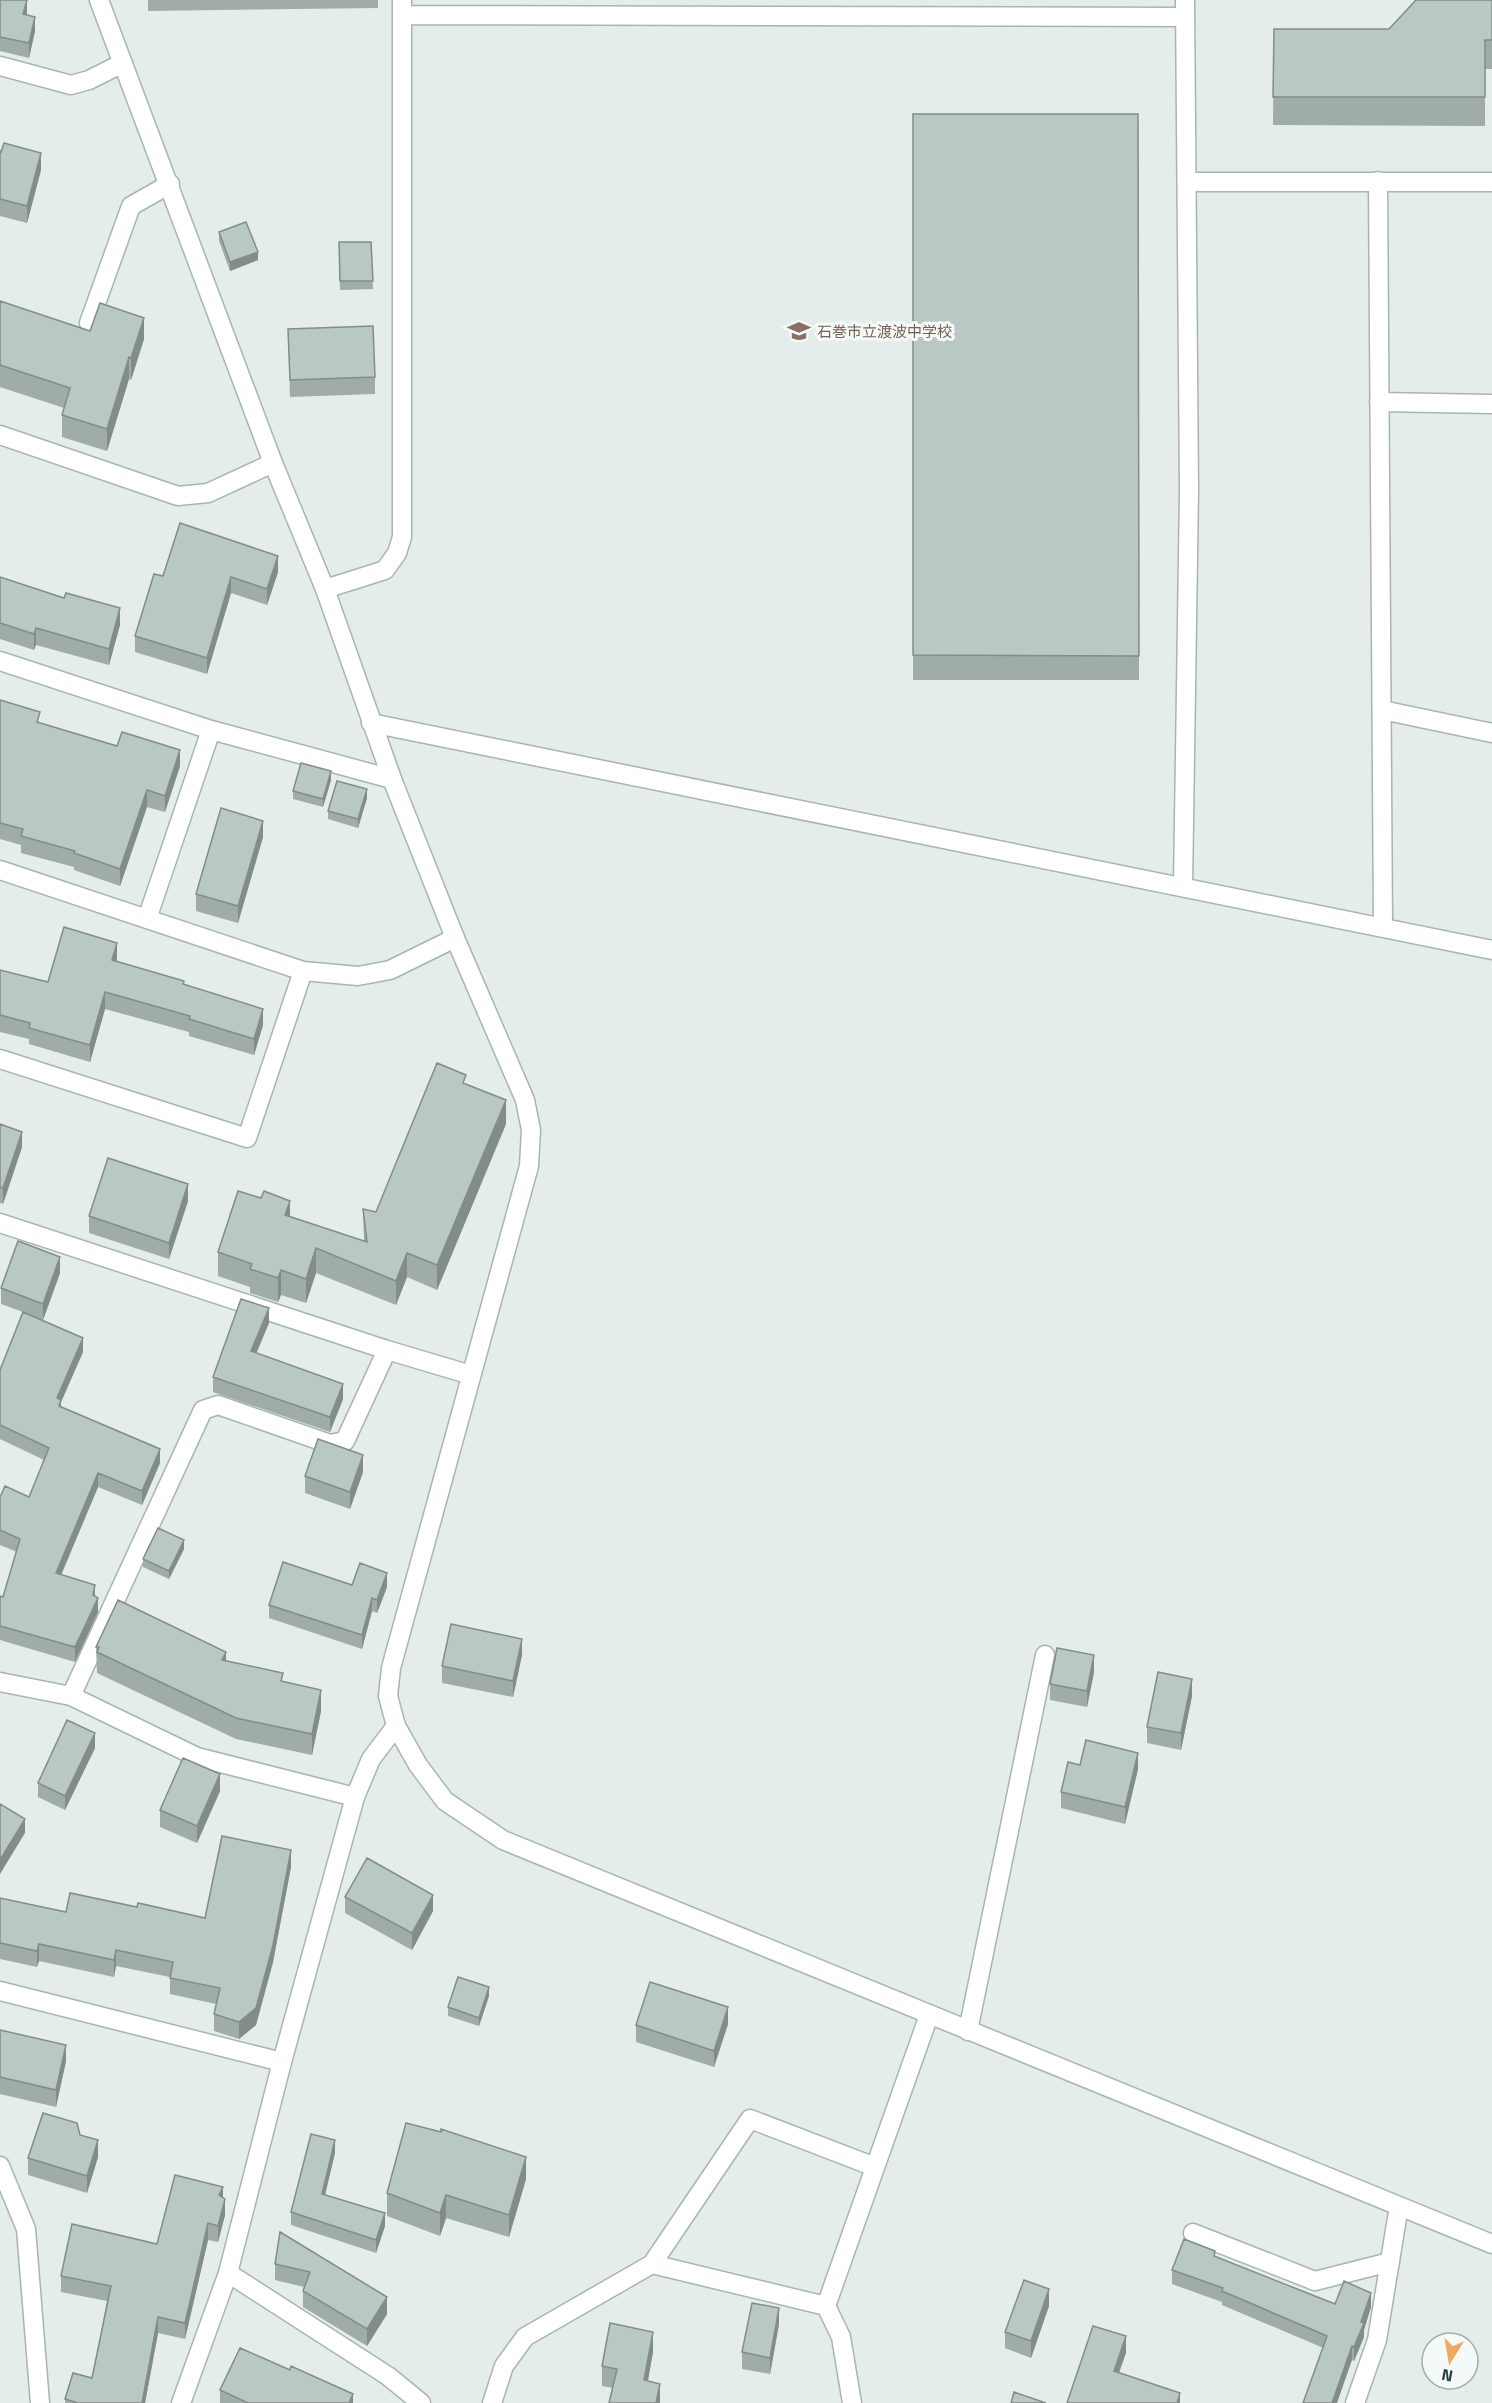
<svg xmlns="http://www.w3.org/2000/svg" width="1492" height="2403" font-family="'Titillium Web','Noto Sans JP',sans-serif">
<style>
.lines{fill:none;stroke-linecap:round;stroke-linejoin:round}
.service-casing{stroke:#a6b5b4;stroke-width:21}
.minor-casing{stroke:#a6b5b4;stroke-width:21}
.tertiary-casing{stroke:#a6b5b4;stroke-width:21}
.service{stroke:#fff;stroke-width:18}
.minor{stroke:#fff;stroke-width:18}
.tertiary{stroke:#fff;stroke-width:18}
.wall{fill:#9faca9}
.shaded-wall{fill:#828c8a}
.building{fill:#b9c8c5;stroke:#828c8a;stroke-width:1.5}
.labels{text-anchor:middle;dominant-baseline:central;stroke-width:6;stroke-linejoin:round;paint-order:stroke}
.education-label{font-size:15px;fill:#785e54;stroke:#f4faf8;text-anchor:start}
</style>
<rect width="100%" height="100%" fill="#e4edeb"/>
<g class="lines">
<g class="service-casing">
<path id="service" d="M89 323 131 206 170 184
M968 2031 1045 1655
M1193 2233 1315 2281 1390 2262
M652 2264 826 2306 841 2337 852 2403"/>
</g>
<g class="minor-casing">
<path id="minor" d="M402 15 1185 17
M0 66 71 85 89 80 123 63
M1378 181 1383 928
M1188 182H1492
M1379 402 1492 404
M0 435 178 496 208 493 273 463
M325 589 385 570 397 553 402 537V0
M0 661 211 730 392 779
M1382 710 1492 733
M371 723 1492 950
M0 870 303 971 358 976 390 970 455 938
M1183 887 1189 490 1185 0
M147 919 211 730
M0 1059 247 1138 303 971
M0 1223 387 1350 471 1375
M0 1682 71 1696 197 1757 355 1797
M71 1696 203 1410 218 1405 330 1444 345 1441 387 1350
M396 1726 418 1765 445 1801 503 1840 1492 2244
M0 1991 282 2062
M0 2166 26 2229 40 2403
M228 2273 388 2376 421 2403
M826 2306 929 2015
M492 2403 504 2366 525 2337 652 2264 750 2119 875 2167
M1355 2403 1377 2340 1399 2206"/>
</g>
<g class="tertiary-casing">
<path id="tertiary" d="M99 0 273 463 325 589 392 779 455 938 525 1100 531 1130 529 1166 391 1668 388 1696 396 1726 371 1759 355 1797 282 2062 228 2273 181 2403"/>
</g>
<use href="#service" class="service"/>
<use href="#minor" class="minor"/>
<use href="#tertiary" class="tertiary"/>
</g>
<path class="wall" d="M0 0 27 13V15L35 31 29 58 0 51Z
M148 0H378V8L148 11Z
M1492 0V69H1485V126L1273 125 1274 29H1389Z
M913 114H1138L1139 680H913Z
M0 151 41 170 27 223 0 216Z
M219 232 258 260 230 271 219 241Z
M339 242H371L373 289 340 290Z
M0 301 90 331 144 339 131 380 129 379 107 451 62 437V415L64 408 0 387Z
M288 329 375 377V394L290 397Z
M278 572 267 605 231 593 207 674 135 652V636L163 576Z
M0 577 120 625 109 665 36 645 34 650 0 639Z
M0 700 40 723 180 766 165 812 147 807 120 886 74 870V867L21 853V845L0 839Z
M331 780 323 807 293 799V791Z
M367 798 358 828 328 819V811Z
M263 837 238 923 196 911V894Z
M117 959V961L184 984 263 1025 254 1055 189 1036V1032L105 1009 90 1062 29 1044V1039L0 1032V970L48 982Z
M466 1084 506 1124 437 1290 407 1277 396 1305 316 1273 306 1303 281 1295 278 1302 250 1293V1287L218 1276V1252L261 1198 290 1216 364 1241 363 1209 376 1212Z
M0 1124 22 1147 3 1204 0 1203Z
M188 1201 169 1259 89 1233V1216Z
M60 1273 43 1320 83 1352 61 1402V1408L160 1463 142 1505 98 1487 61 1575 95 1596 98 1612 75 1662 0 1640V1596L3 1597 17 1552 0 1545V1497H29L44 1460 0 1439V1370L23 1312 1 1304V1288Z
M269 1323 256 1353 343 1399 330 1432 213 1392V1377Z
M363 1472 350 1509 305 1493V1476Z
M184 1549 169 1579 143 1567V1559Z
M352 1585 387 1587 377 1613 372 1611 362 1649 269 1618V1605Z
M96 1647 226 1661 283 1682 321 1711 312 1755 236 1739 97 1673Z
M522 1655 513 1697 442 1683V1666Z
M1094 1672 1087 1707 1050 1700V1684Z
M1192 1696 1181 1750 1147 1743V1727Z
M95 1748 65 1810 38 1797V1783Z
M1080 1765 1138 1769 1125 1824 1061 1808V1792Z
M220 1791 197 1843 160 1827V1810Z
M291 1867 273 1962 256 2025 239 2039 214 2031V2014L216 2004 170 1994V1977L116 1966 114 1977 39 1961 37 1967 0 1959V1898L66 1912 137 1907 205 1918Z
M345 1897 433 1911 412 1950 345 1913Z
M489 1996 479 2026 448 2016V2007Z
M728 2024 714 2067 636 2042V2025Z
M0 2030 66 2061 56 2107 0 2094Z
M80 2135 98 2157 87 2193 28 2175V2158Z
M335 2153 325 2195 385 2226 376 2253 291 2225V2212Z
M526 2179 509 2237 446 2218 440 2236 387 2216V2193Z
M223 2198 225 2215 218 2242 208 2240 185 2339 158 2333 145 2403H65V2399L92 2378 107 2301 61 2292V2276L157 2244Z
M280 2232 387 2314 367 2346 303 2307V2291L304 2287 275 2280V2264Z
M1215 2257 1335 2304 1371 2307 1364 2330V2337L1354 2361 1222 2305V2302L1172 2284V2270Z
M1049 2306 1031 2358 1005 2348V2332Z
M779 2324 770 2374 742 2369V2352Z
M653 2352 648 2381 660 2403 613 2388 602 2386V2366Z
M220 2390 353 2403H220Z"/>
<path class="shaded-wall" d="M27 0V13L23 29V14Z
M35 17V31L29 58V43Z
M41 153V170L27 223V206Z
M258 252V260L230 271V262Z
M144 318V339L131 380V358Z
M129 357V379L107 451V429Z
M278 556V572L267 605V589Z
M231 577V593L207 674V658Z
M120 608V625L109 665V649Z
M36 628V645L34 650V634Z
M180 750V766L165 812V796Z
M331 771V780L323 807V799Z
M367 789V798L358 828V819Z
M147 790V807L120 886V869Z
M263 821V837L238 923V906Z
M117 943V959L112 977V960Z
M105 992V1009L90 1062V1045Z
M263 1009V1025L254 1055V1039Z
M506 1100V1124L437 1290V1265Z
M22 1132V1147L3 1204V1188Z
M188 1184V1201L169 1259V1243Z
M290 1201V1225L285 1215Z
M316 1248V1273L306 1303V1279Z
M407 1253V1277L396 1305V1281Z
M60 1257V1273L43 1320V1304Z
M281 1270V1295L278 1302V1278Z
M269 1308V1323L251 1366V1351Z
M83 1338V1352L61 1402V1414L59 1420 57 1398Z
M343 1384V1399L330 1432V1417Z
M160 1449V1463L142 1505V1491Z
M363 1455V1472L350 1509V1492Z
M98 1473V1487L56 1587V1573Z
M184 1540V1549L169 1579V1571Z
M387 1573V1587L377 1613V1600Z
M95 1585V1599L98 1598V1612L75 1662V1647Z
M372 1598V1611L362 1649V1635Z
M522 1639V1655L513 1697V1681Z
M226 1652V1673L222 1660Z
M1094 1655V1672L1087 1707V1691Z
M1192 1679V1696L1181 1750V1733Z
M321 1690V1711L312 1755V1734Z
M95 1733V1748L65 1810V1796Z
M1138 1753V1769L1125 1824V1807Z
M220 1774V1791L197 1843V1826Z
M25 1819V1833L0 1874V1860Z
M291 1850V1867L273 1962 256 2025 239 2039V2022Z
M433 1895V1911L412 1950V1933Z
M39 1944V1961L37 1967V1951Z
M116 1950V1966L114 1977V1960Z
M489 1987V1996L479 2026V2018Z
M728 2007V2024L714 2067V2051Z
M66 2045V2061L56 2107V2090Z
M98 2140V2157L87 2193V2176Z
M335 2140V2153L322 2207V2194Z
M526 2157V2179L509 2237V2215Z
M223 2187V2203L219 2195Z
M446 2195V2218L440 2236V2213Z
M225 2199V2215L218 2242V2226Z
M385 2213V2226L376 2253V2240Z
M208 2223V2240L185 2339V2323Z
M1049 2289V2306L1031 2358V2341Z
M1371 2293V2307L1364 2330V2337L1354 2361V2347Z
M387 2297V2314L367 2346V2329Z
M779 2308V2324L770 2374V2358Z
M158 2317V2333L145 2403H142Z
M653 2332V2352L644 2401V2380Z
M1126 2336V2353L1114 2387V2371Z
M1352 2346V2360L1337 2403H1332Z
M660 2384V2403H656Z
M1180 2393V2403H1177Z
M353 2394V2403H349Z"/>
<path class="building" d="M0 0H27L23 14 35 17 29 43 0 37Z
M1416 0H1492V40H1485V97H1273L1274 29H1389Z
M913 114H1138L1139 656 913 655Z
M4 143 41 153 27 206 0 199V151L1 152Z
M246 222 258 252 230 262 219 232Z
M339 242H371L373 281H340Z
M0 301 90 331 100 303 144 318 131 358 129 357 107 429 62 415 70 388 0 365Z
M373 326 375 377 290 380 288 329Z
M180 523 278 556 267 589 231 577 207 658 135 636 154 574 163 576Z
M0 577 64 598 66 593 120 608 109 649 36 628 34 634 0 623Z
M0 700 40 712 37 722 117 746 122 732 180 750 165 796 147 790 120 869 74 853 75 851 21 836 23 829 0 823Z
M301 763 331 771 323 799 293 791Z
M337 781 367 789 358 819 328 811Z
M221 808 263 821 238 906 196 894Z
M64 927 117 943 112 960 184 981 183 984 263 1009 254 1039 189 1019 190 1016 105 992 90 1045 29 1028 30 1023 0 1015V970L48 982Z
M437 1063 466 1075 463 1083 506 1100 437 1265 407 1253 396 1281 316 1248 306 1279 281 1270 278 1278 250 1269 252 1264 218 1252 238 1191 261 1198 264 1191 290 1201 285 1215 367 1242 363 1209 376 1212Z
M0 1124 22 1132 3 1188 0 1187Z
M108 1158 188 1184 169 1243 89 1216Z
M18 1241 60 1257 43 1304 1 1288Z
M241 1299 269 1308 251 1351 343 1384 330 1417 213 1377Z
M23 1312 83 1338 57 1398 61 1400 59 1406 160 1449 142 1491 98 1473 56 1573 95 1585 93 1595 98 1598 75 1647 0 1626V1596L3 1597 20 1539 0 1530V1497L5 1486 29 1497 49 1448 0 1425V1370Z
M318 1439 363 1455 350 1492 305 1476Z
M158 1528 184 1540 169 1571 143 1559Z
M283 1562 352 1585 360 1563 387 1573 377 1600 372 1598 362 1635 269 1605Z
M118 1600 226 1652 222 1660 283 1673 281 1681 321 1690 312 1734 236 1718 97 1652 99 1647H96Z
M451 1624 522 1639 513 1681 442 1666Z
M1057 1648 1094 1655 1087 1691 1050 1684Z
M1158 1672 1192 1679 1181 1733 1147 1727Z
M67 1720 95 1733 65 1796 38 1783Z
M1086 1740 1138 1753 1125 1807 1061 1792 1068 1762 1080 1765Z
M183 1758 220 1774 197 1826 160 1810Z
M0 1804 25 1819 0 1860Z
M222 1836 291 1850 273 1945 256 2008 239 2022 214 2014 220 1988 170 1978 173 1962 116 1950 114 1960 39 1944 37 1951 0 1943V1898L66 1912 70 1893 137 1907 138 1903 205 1918Z
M367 1858 433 1895 412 1933 345 1897Z
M458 1977 489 1987 479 2018 448 2007Z
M650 1982 728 2007 714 2051 636 2025Z
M0 2030 66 2045 56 2090 0 2077Z
M43 2113 77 2123 80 2135 98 2140 87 2176 28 2158Z
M406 2123 441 2132V2129L526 2157 509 2215 446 2195 440 2213 387 2193Z
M311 2134 335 2140 322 2194 385 2213 376 2240 291 2212Z
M175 2175 223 2187 219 2195 225 2199 218 2226 208 2223 185 2323 158 2317 142 2403H78L65 2399 73 2373 92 2378 111 2286 61 2276 72 2224 157 2244Z
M280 2232 387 2297 367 2329 303 2291 310 2272 275 2264Z
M1184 2239 1215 2251 1214 2256 1335 2304 1344 2281 1371 2293 1361 2322 1364 2323 1354 2347 1352 2346 1332 2403H1303L1327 2336 1222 2291 1223 2288 1172 2270Z
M1024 2280 1049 2289 1031 2341 1005 2332Z
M752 2303 779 2308 770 2358 742 2352Z
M610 2323 653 2332 644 2380 660 2384 656 2403H609L617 2369 602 2366Z
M1093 2326 1126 2336 1114 2371 1180 2393 1177 2403H1067Z
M240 2348 290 2370 291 2366 353 2394 349 2403H248L220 2390Z
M1014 2392 1046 2403H1011Z"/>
<defs>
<g id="school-bare" transform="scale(1.8)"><path d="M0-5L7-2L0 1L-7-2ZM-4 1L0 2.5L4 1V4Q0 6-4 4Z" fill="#8d6e63" stroke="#f4faf8" stroke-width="2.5" paint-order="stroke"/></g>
</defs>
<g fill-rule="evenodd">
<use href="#school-bare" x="799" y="331"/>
</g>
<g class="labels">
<g class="education-label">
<text x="817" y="331">石巻市立渡波中学校</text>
</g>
</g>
<g transform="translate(1450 2361) rotate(191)"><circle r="28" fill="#f4faf8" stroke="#a0afae" stroke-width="1.5"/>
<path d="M0-4.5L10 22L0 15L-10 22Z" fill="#f2a85d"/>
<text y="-9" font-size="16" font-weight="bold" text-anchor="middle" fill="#233f3f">N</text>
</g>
</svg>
